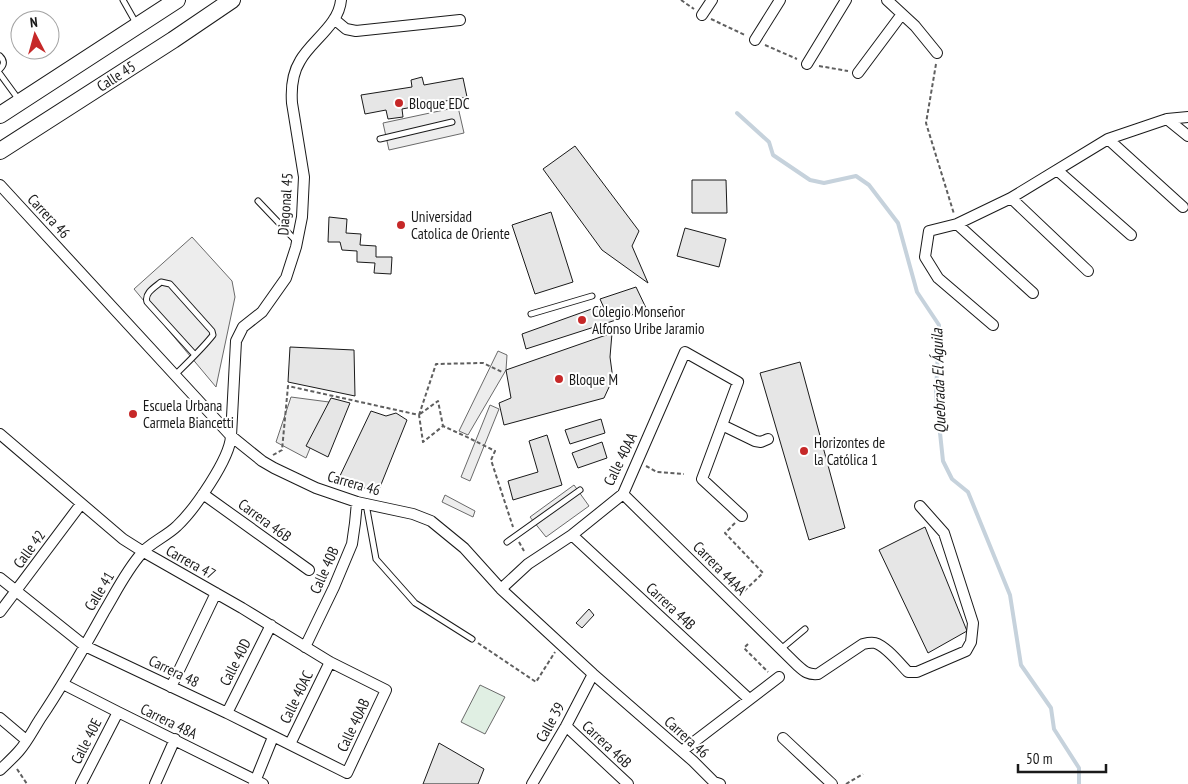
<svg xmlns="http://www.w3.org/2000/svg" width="1188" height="784" font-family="'PT Sans Narrow',sans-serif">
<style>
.green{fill:#e0efe3;stroke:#6a6a6a}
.parking{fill:#ededed;stroke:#6a6a6a}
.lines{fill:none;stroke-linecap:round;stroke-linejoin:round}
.stream{stroke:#c6d2dc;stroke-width:4}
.building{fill:#e6e6e6;stroke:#1a1a1a}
.service-casing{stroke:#1a1a1a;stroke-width:7}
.minor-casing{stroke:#1a1a1a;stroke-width:12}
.primary-casing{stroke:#1a1a1a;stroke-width:18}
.path{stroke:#5f5f5f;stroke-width:2;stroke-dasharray:4 2.5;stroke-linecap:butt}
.service{stroke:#fff;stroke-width:5}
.minor{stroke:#fff;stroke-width:10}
.primary{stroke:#fff;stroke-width:16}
.poi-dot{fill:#c62828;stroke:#fff;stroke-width:2}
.labels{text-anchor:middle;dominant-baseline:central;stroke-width:4;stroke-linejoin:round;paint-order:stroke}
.street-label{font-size:15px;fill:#1a1a1a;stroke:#fff}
.poi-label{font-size:15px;fill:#1a1a1a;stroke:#fff;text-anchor:start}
.water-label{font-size:16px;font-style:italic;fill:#1a1a1a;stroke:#fff}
</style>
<rect width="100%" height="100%" fill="#fff"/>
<path class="green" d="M480 685 505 697 485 734 461 722Z"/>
<path class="parking" d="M458 107 464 133 389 150 383 123Z
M192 237 232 281 235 297 216 387 134 289Z
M498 351 507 355 506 370 468 435 459 431Z
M291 397 329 402 306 458 276 442Z
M490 405 499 409 470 481 461 477Z
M574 485 589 506 546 537 530 517Z
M445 495 475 511 473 517 442 502Z"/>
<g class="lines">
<path class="stream" d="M737 113 769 142 773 155 810 180 824 183 856 176 869 185 898 223 917 292 939 325 936 395 943 461 952 479 968 492 1010 595 1021 665 1051 708 1054 729 1079 768V784"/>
</g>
<path class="building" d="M422 77 424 85 463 78 467 97 402 109 403 117 388 119 386 110 365 114 361 95 412 87 411 80Z
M575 146 639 231 632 246 648 283 602 250 543 169Z
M692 180H726L727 213H692Z
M551 212 573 282 535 294 512 225Z
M329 217 347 219 346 233 361 234 360 245 376 246V257H392L391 274 374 273 375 263 357 262V251L342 250 340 242H328Z
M685 228 726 239 719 267 677 256Z
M636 287 647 310 526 349 522 334 600 306 601 309 604 308 600 299Z
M612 333 610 357 612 372 610 385 604 398 504 425 499 403 511 398 506 370Z
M290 347 354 350 355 396 288 382Z
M800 362 845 528 809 540 760 373Z
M331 398 350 403 328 457 306 446Z
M371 411 386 416 396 413 407 420 378 492 338 480Z
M601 419 605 433 570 444 565 430Z
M547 435 562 485 513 500 508 481 538 472 529 441Z
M602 442 607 458 578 468 572 453Z
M925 527 967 631 928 653 879 550Z
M589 609 594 615 582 628 576 623Z
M439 743 484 769 478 784H423Z"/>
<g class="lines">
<g class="service-casing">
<path id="service" d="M123 0 136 23
M0 56C4 60 5 64 0 69
M0 74 19 100
M380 139 452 122
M258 201 297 242
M531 314 592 296
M175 375C188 362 202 349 213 335L212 331 170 284 161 282C155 287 144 293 147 302L195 355
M366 504 376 559 415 603 472 639
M507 542 580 490
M781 649 805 629"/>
</g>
<g class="minor-casing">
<path id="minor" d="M887 0 915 26 937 53
M702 15 712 0
M334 19 346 29 356 31 460 20
M755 40 780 0
M807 64 846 0
M858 73 902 14
M1167 119 1188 136
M1108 139 1183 207
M1057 170 1131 235
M0 185 231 436 262 461 274 468 316 488 357 502 413 514 431 521 464 548 501 589 593 674 693 761 714 782 720 784
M1011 198 1088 271
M957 224 1033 293
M993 325 938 278 925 257 929 231 957 224 1011 198 1108 139 1167 119 1188 117
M722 425 755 441 761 442 768 439
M0 434 123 539 142 551 242 608 330 662 386 690 347 773 227 713 85 646 0 578
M203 494 309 570
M623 494 796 664C804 671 807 675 818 674L863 644C867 643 871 642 875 643 886 646 900 664 908 672H917L966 651 971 642 973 623 944 533 920 506
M572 535 749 699
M501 589 528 564 572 535 623 494 685 352 738 382 702 479 742 516
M0 612 81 504
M305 647 334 587 352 544 355 523 357 502
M63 684 118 712 263 784
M171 687 216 593
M227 713 271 625
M0 718 26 740
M566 726 628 784
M783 738 832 784
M290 744 330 662
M682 751 779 677
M0 770C6 764 13 758 19 751 27 742 33 730 40 719 63 685 84 648 104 612 116 592 126 571 141 554 148 544 167 536 177 526 194 510 230 459 231 436L236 341 243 327 262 312 286 278 296 247 302 217 304 177 292 103C291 89 292 74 300 61 311 41 339 25 341 0
M81 784 118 712
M155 784 175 739
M254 784 273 737
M532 784 566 726 593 674"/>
</g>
<g class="primary-casing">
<path id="primary" d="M0 115 177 0
M0 151 173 40 232 0"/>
</g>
<path class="path" d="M681 0 694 9
M711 19 745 35
M765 45 797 59
M936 64 926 123 954 214
M819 66 848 71
M420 414 438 401 443 426
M419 415 436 364 483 363 502 372
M273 455 282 450 288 386 419 415 423 442 443 426 469 438 495 451 491 460 513 527
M646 466 657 472 684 474
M735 523 725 533 763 573 741 594
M519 542 524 551
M478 643 536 682 555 652
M748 644 744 648 768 672
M17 769 27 784
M846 784 863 774"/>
<use href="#service" class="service"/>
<use href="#minor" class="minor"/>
<use href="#primary" class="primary"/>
</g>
<g class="poi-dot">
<circle cx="399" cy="103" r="5"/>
<circle cx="401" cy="225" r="5"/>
<circle cx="582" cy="320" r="5"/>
<circle cx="559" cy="379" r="5"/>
<circle cx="133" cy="414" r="5"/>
<circle cx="804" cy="451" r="5"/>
</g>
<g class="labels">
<g class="street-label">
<text transform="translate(116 76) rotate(-33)">Calle 45</text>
<text transform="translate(285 204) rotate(-86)">Diagonal 45</text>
<text transform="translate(49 216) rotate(47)">Carrera 46</text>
<text transform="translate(620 459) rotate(-64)">Calle 40AA</text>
<text transform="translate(354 483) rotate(16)">Carrera 46</text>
<text transform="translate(265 520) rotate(36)">Carrera 46B</text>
<text transform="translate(29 549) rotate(-54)">Calle 42</text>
<text transform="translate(191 562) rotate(29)">Carrera 47</text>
<text transform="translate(720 568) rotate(45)">Carrera 44AA</text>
<text transform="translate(324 570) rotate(-66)">Calle 40B</text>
<text transform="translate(99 591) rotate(-59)">Calle 41</text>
<text transform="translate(671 606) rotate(43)">Carrera 44B</text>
<text transform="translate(235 662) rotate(-63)">Calle 40D</text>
<text transform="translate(174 671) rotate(26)">Carrera 48</text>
<text transform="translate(296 697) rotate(-64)">Calle 40AC</text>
<text transform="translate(169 721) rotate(26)">Carrera 48A</text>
<text transform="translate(550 722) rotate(-61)">Calle 39</text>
<text transform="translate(353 725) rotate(-65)">Calle 40AB</text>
<text transform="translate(687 737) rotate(42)">Carrera 46</text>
<text transform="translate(86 741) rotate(-63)">Calle 40E</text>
<text transform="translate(607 744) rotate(43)">Carrera 46B</text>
</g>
<g class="poi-label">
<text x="409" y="103">Bloque EDC</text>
<text x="411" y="216">Universidad<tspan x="411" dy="17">Catolica de Oriente</tspan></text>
<text x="592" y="311">Colegio Monseñor<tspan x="592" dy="17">Alfonso Uribe Jaramio</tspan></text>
<text x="569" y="379">Bloque M</text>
<text x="143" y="405">Escuela Urbana<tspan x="143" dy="17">Carmela Biancetti</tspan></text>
<text x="814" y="442">Horizontes de<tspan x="814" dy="17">la Católica 1</tspan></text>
</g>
<g class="water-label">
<text transform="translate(938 381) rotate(-92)">Quebrada El Águila</text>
</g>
</g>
<g transform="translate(35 35) rotate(354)"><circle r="24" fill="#ffffff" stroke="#a3a3a3"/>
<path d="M0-4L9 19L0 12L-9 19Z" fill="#c62828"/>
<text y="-8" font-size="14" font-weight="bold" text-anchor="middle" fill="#1a1a1a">N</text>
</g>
<path d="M1018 764v8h88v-8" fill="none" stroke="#1a1a1a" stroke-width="2.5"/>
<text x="1026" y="764" font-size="15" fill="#1a1a1a" stroke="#ffffff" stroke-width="4" paint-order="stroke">50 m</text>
</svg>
